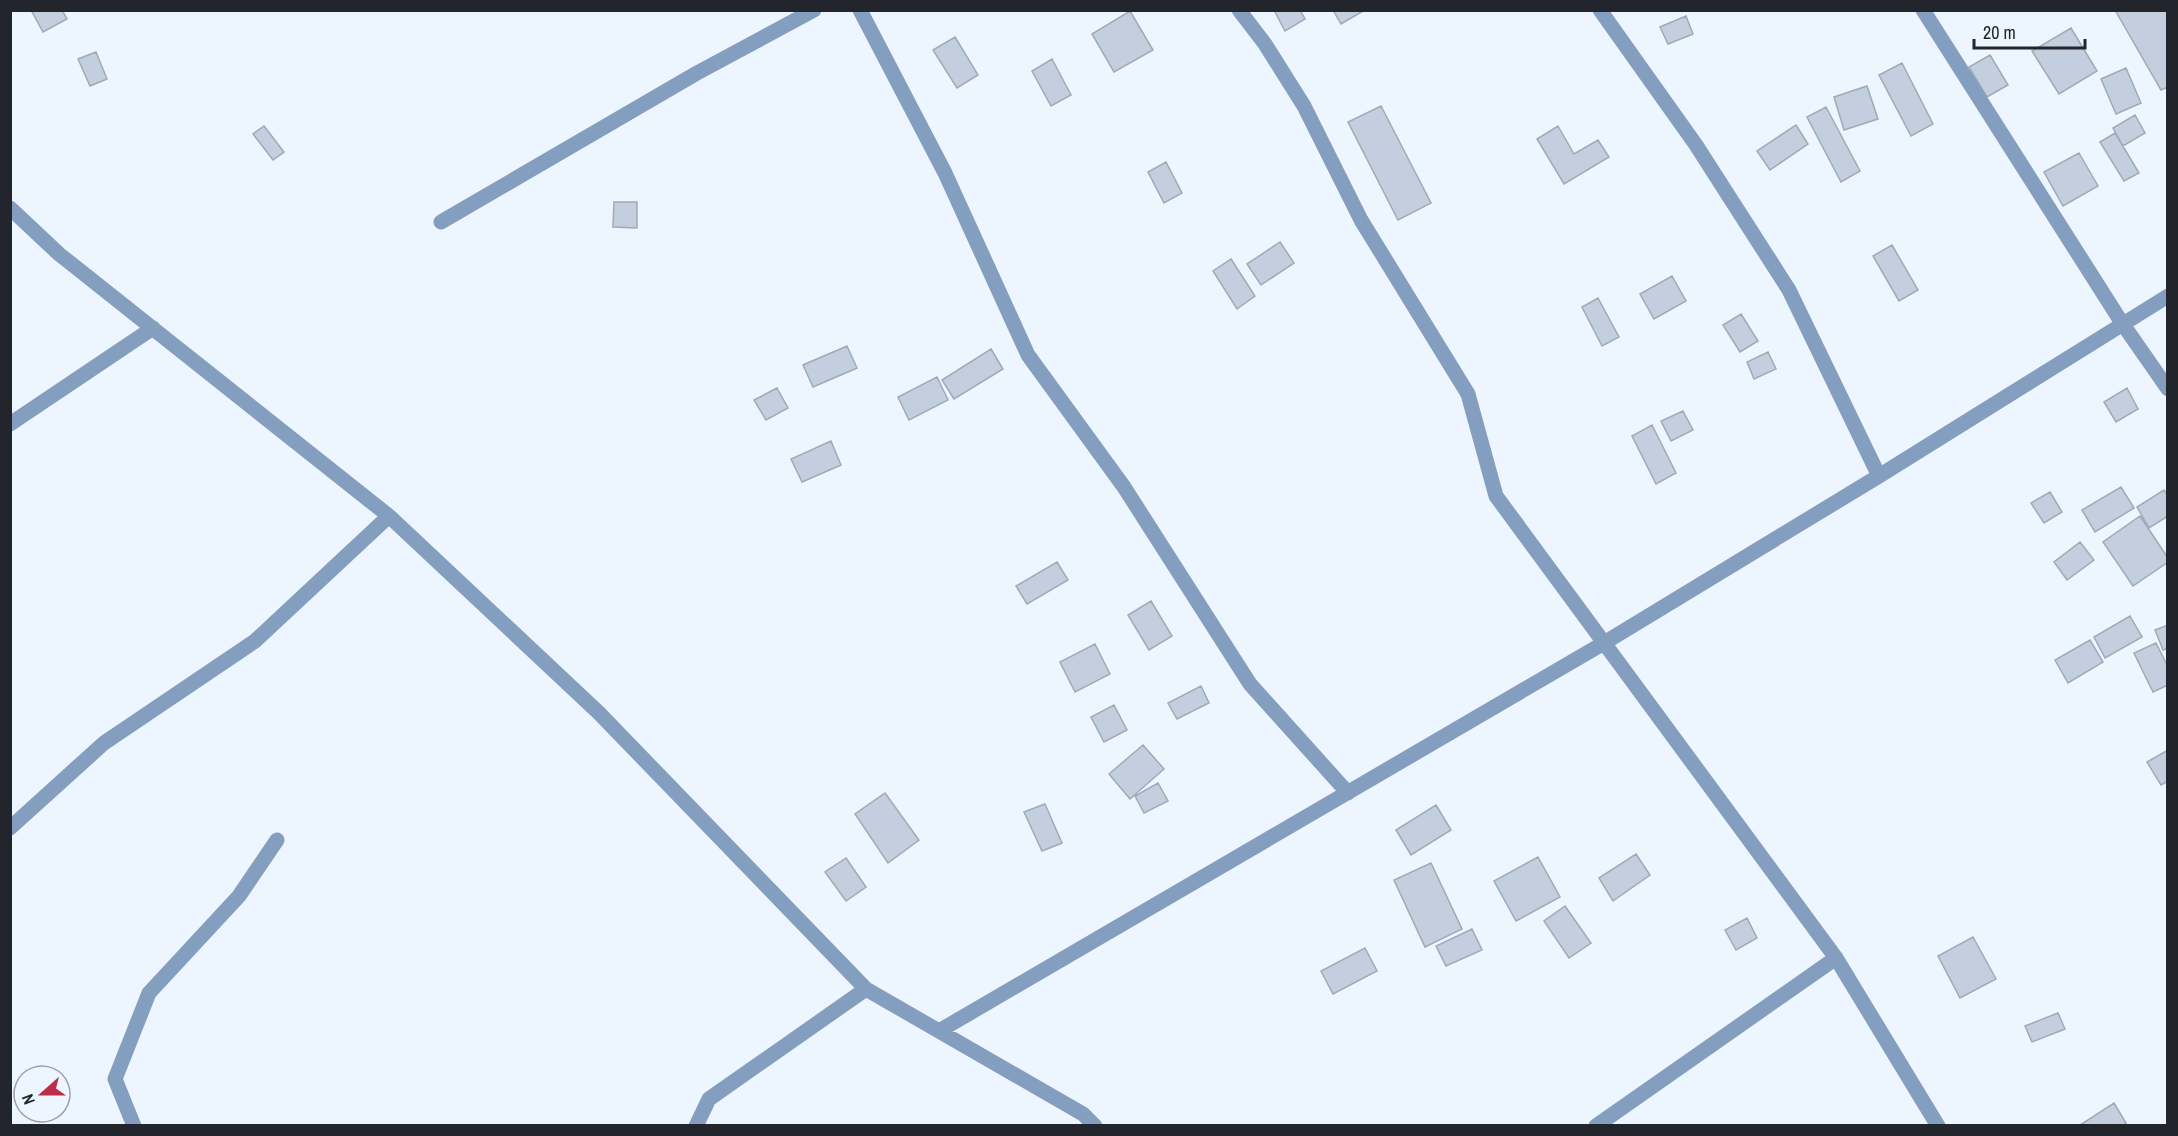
<svg xmlns="http://www.w3.org/2000/svg" width="2178" height="1136" font-family="'Archivo Narrow',sans-serif">
<style>
.building{fill:#c3cfde;stroke:#9eaab8;stroke-width:1.5}
.lines{fill:none;stroke-linecap:round;stroke-linejoin:round}
.street{stroke:#839ebe;stroke-width:15}
</style>
<rect width="100%" height="100%" fill="#edf5fe"/>
<path class="building" d="M31 10H62L67 19 43 32Z
M1274 10H1300L1305 19 1285 31Z
M1333 10H1365L1341 24Z
M2115 10H2168V87L2161 90Z
M1130 11 1153 50 1114 72 1092 34Z
M1686 16 1693 34 1668 44 1660 27Z
M2071 28 2097 71 2059 94 2032 51Z
M955 37 978 75 957 88 933 50Z
M96 52 107 79 90 86 78 59Z
M1990 55 2008 85 1987 97 1969 67Z
M1052 59 1071 95 1051 106 1032 71Z
M1902 63 1933 124 1911 136 1879 75Z
M2126 68 2141 103 2116 114 2101 79Z
M1867 86 1878 119 1844 130 1834 97Z
M1381 106 1431 203 1398 220 1348 122Z
M1826 107 1860 171 1841 182 1807 117Z
M2135 115 2145 133 2123 146 2113 128Z
M1796 125 1808 144 1770 170 1757 151Z
M264 126 284 152 273 160 253 134Z
M1558 126 1574 154 1598 140 1609 157 1564 184 1537 139Z
M2115 133 2139 173 2124 181 2100 142Z
M2079 153 2098 186 2063 206 2044 172Z
M1166 162 1182 193 1164 203 1148 172Z
M614 202H637V228L613 227Z
M1280 242 1294 263 1261 285 1247 264Z
M1892 245 1918 290 1899 301 1873 256Z
M1231 259 1255 296 1237 309 1213 271Z
M1672 276 1686 301 1654 319 1640 294Z
M1598 298 1619 337 1602 346 1582 307Z
M1741 314 1758 341 1740 352 1723 325Z
M847 346 857 368 813 387 803 365Z
M991 349 1003 369 954 399 942 380Z
M1768 352 1776 369 1754 379 1747 362Z
M937 377 948 400 909 420 898 397Z
M777 388 788 408 766 420 754 400Z
M2127 388 2138 409 2116 422 2104 402Z
M1683 411 1693 430 1671 441 1661 421Z
M1652 425 1676 473 1656 484 1632 436Z
M831 441 841 465 802 482 791 459Z
M2121 487 2134 508 2095 532 2082 510Z
M2164 490 2168 496V516L2149 528 2137 507Z
M2050 492 2062 512 2044 523 2031 503Z
M2140 516 2168 558V562L2133 586 2103 542Z
M2080 542 2094 560 2067 580 2054 562Z
M1057 562 1068 580 1027 604 1016 586Z
M1151 601 1172 636 1149 650 1128 615Z
M2130 616 2142 637 2105 658 2094 637Z
M2168 625V648L2163 650 2155 630Z
M2090 640 2103 662 2068 683 2055 660Z
M2156 643 2168 667V685L2153 692 2134 653Z
M1095 644 1110 674 1075 692 1060 662Z
M1201 686 1209 703 1177 719 1168 703Z
M1114 705 1127 730 1104 742 1091 717Z
M1143 745 1164 769 1130 799 1109 774Z
M2168 750V781L2161 785 2147 762Z
M1158 783 1168 801 1144 813 1135 796Z
M885 793 919 840 888 863 855 814Z
M1045 804 1062 843 1042 851 1024 812Z
M1436 805 1451 830 1411 855 1396 830Z
M1636 854 1650 875 1613 901 1599 878Z
M1538 857 1560 897 1516 921 1494 881Z
M846 858 866 887 846 901 825 872Z
M1431 863 1462 929 1425 947 1394 880Z
M1565 906 1591 943 1569 958 1544 921Z
M1747 918 1757 938 1736 950 1725 930Z
M1472 929 1482 950 1446 966 1436 946Z
M1973 937 1996 979 1960 998 1938 956Z
M1365 948 1377 971 1333 994 1321 971Z
M2058 1013 2065 1029 2032 1042 2025 1026Z
M2114 1103 2126 1123 2122 1126 2080 1125Z"/>
<g class="lines">
<path class="street" d="M860 10 945 173 1028 355 1124 487 1250 684 1348 793
M1239 10 1265 44 1304 106 1361 220 1468 394 1496 496 1836 958 1938 1126
M1600 10 1696 145 1789 290 1879 476
M1923 10 2122 323 2168 389
M10 208 59 254 389 516 599 713 866 989 1083 1114 1095 1126
M441 222 697 73 814 10
M10 424 153 328
M10 828 104 743 255 641 389 516
M939 1031 1604 643 1879 476 2168 296
M134 1126 115 1079 149 993 239 896 277 840
M696 1126 709 1099 866 989
M1596 1126 1836 958"/>
</g>
<rect width="2178" height="1136" fill="none" stroke="#22262c" stroke-width="24"/>
<g transform="translate(42 1094) rotate(249)"><circle r="28" fill="#edf5fe" stroke="#9ca2aa" stroke-width="1.5"/>
<path d="M0-4.5L10 22L0 15L-10 22Z" fill="#be2d47"/>
<text y="-9" font-size="16" font-weight="bold" text-anchor="middle" fill="#22262c">N</text>
</g>
<path d="M1974 39v9h111v-9" fill="none" stroke="#22262c" stroke-width="3"/>
<text x="1983" y="39" font-size="18" fill="#22262c" stroke="#edf5fe" stroke-width="4.5" paint-order="stroke">20 m</text>
</svg>
